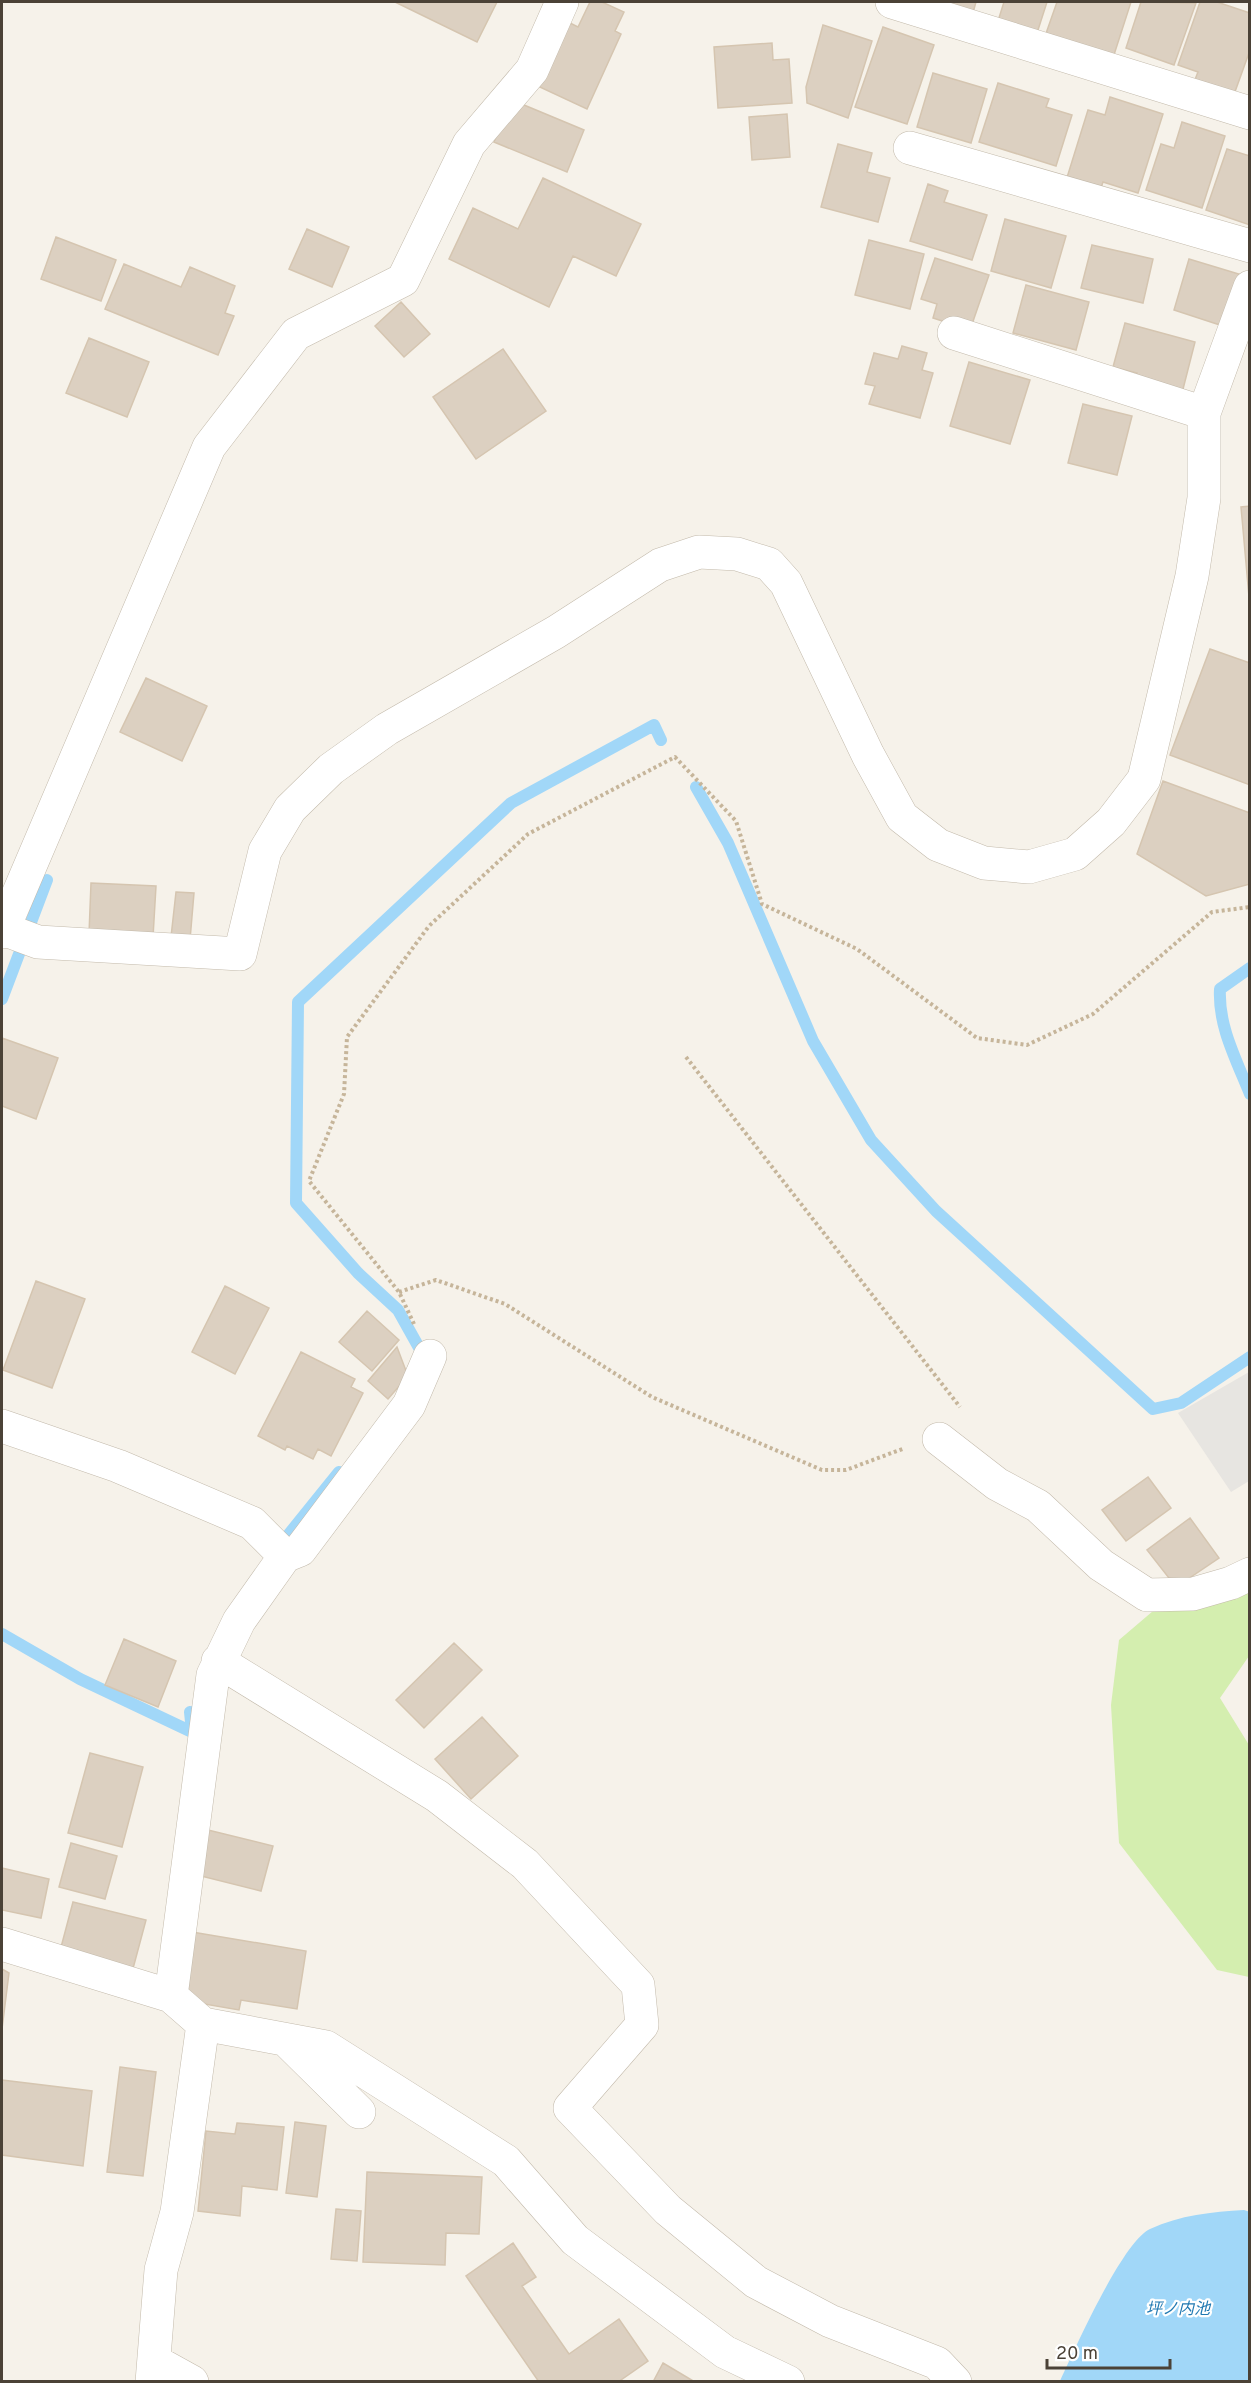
<svg xmlns="http://www.w3.org/2000/svg" width="1251" height="2383" font-family="Overpass,'Noto Sans JP',sans-serif">
<style>
.green{fill:#d4eeaf}
.parking{fill:#e7e5e1}
.water{fill:#a1d7f8}
.lines{fill:none;stroke-linecap:round;stroke-linejoin:round}
.stream{stroke:#a1d7f8;stroke-width:12}
.building{fill:#dcd0c1;stroke:#d5c5b0;stroke-width:1.5}
.minor-casing{stroke:#c3baab;stroke-width:34}
.path{stroke:#c6b59a;stroke-width:4;stroke-dasharray:3 3;stroke-linecap:butt}
.minor{stroke:#fff;stroke-width:33}
.labels{text-anchor:middle;dominant-baseline:central;stroke-width:4.5;stroke-linejoin:round;paint-order:stroke}
.water-label{font-size:16px;font-style:italic;fill:#2179b2;stroke:#fff}
</style>
<rect width="100%" height="100%" fill="#f6f2ea"/>
<path class="green" d="M1249 1570V1656L1220 1698 1249 1745V1977L1217 1970 1119 1843 1111 1705 1119 1640 1180 1588Z"/>
<path class="parking" d="M1249 1372V1481L1231 1492 1178 1413Z"/>
<path class="water" d="M1244 2210 1250 2212 1249 2381H1060C1074 2351 1122 2242 1150 2229 1180 2215 1212 2212 1244 2210Z"/>
<g class="lines">
<path class="stream" d="M696 787 728 843 813 1041 871 1140 936 1211 1153 1409 1181 1403 1250 1357
M1250 968 1220 989C1218 1026 1236 1059 1250 1094
M2 999 47 880
M420 1358 422 1353 398 1310 358 1273 296 1203 298 1002 511 803 654 725 661 740
M289 1534 339 1472
M2 1634 80 1679 192 1732 190 1712"/>
</g>
<path class="building" d="M395 2H497L477 42Z
M590 2H602L624 12 615 31 621 34 587 109 529 82 568 22 578 27Z
M924 2H976L972 16Z
M1004 2H1047L1037 33 998 21Z
M1057 2H1131L1111 64 1043 42Z
M1141 2 1196 3 1174 65 1126 48Z
M1200 2H1217L1250 13V50L1232 100 1192 87 1198 72 1178 65Z
M823 25 872 41 848 118 807 103 806 87Z
M883 27 934 45 907 124 855 107Z
M772 43 773 60 789 59 792 103 718 108 714 47Z
M933 73 987 89 971 143 917 127Z
M998 83 1049 99 1046 107 1072 115 1056 166 979 142Z
M1110 97 1163 114 1138 193 1103 182 1099 194 1065 184 1088 110 1105 115Z
M512 100 584 130 567 172 494 142Z
M787 114 790 157 752 160 749 117Z
M1182 122 1225 136 1202 208 1146 190 1161 144 1174 148Z
M838 144 872 153 867 172 890 178 878 222 821 207Z
M1227 149 1250 156V225L1206 210Z
M543 178 641 224 616 276 573 256 549 307 449 259 473 208 518 229Z
M928 184 948 191 944 202 987 215 972 260 910 241Z
M1005 219 1066 236 1051 288 991 271Z
M307 229 349 247 332 287 289 269Z
M56 237 116 260 101 301 41 279Z
M869 240 924 254 910 309 855 295Z
M1092 245 1153 259 1143 303 1081 288Z
M935 258 989 275 970 330 933 318 937 304 921 299Z
M1189 259 1242 275 1226 327 1174 310Z
M124 264 181 287 190 267 235 286 225 313 234 316 218 355 105 309Z
M1026 285 1089 302 1076 350 1013 333Z
M401 302 430 334 404 357 375 326Z
M1125 323 1195 342 1182 393 1135 381 1137 373 1113 367Z
M89 338 149 362 127 417 66 393Z
M902 346 927 353 922 370 933 373 920 418 869 404 875 386 865 384 874 353 898 359Z
M503 349 546 411 476 459 433 397Z
M969 362 1030 380 1010 444 950 426Z
M1083 404 1132 416 1117 475 1068 463Z
M1250 506V608L1241 507Z
M1210 649 1250 663V785L1170 755Z
M146 678 207 706 182 761 120 732Z
M1163 781 1250 813V884L1206 896 1137 854Z
M91 883 156 886 153 937 89 934Z
M176 892 194 893 190 940 171 937Z
M2 1038 58 1058 36 1119 2 1106Z
M36 1281 85 1299 52 1388 3 1370Z
M225 1286 269 1308 235 1374 192 1352Z
M367 1311 399 1340 372 1371 339 1342Z
M397 1347 408 1376 388 1399 368 1381Z
M301 1352 355 1379 351 1387 363 1393 331 1456 318 1449 313 1459 287 1446 285 1450 258 1436Z
M1148 1477 1171 1508 1126 1541 1102 1510Z
M1190 1518 1219 1558 1176 1587 1147 1550Z
M124 1639 176 1661 158 1707 105 1685Z
M454 1643 482 1670 424 1728 396 1700Z
M482 1717 518 1756 471 1799 435 1759Z
M90 1753 143 1767 122 1847 68 1833Z
M208 1830 273 1846 261 1891 197 1875Z
M71 1843 117 1856 105 1899 59 1887Z
M2 1868 49 1879 41 1918 2 1910Z
M73 1902 146 1920 131 1976 60 1951Z
M192 1932 306 1951 297 2009 241 2000 239 2010 181 2000Z
M2 1969 9 1973 2 2029Z
M120 2067 156 2072 143 2176 107 2172Z
M2 2080 92 2091 83 2166 2 2155Z
M295 2122 326 2126 317 2197 286 2193Z
M237 2123 284 2127 277 2190 242 2186 240 2216 198 2211 206 2131 235 2134Z
M367 2172 482 2177 479 2234 446 2233 445 2265 363 2262Z
M336 2209 361 2211 357 2261 331 2259Z
M513 2243 536 2277 522 2286 569 2354 619 2319 648 2361 618 2382H539L466 2276Z
M663 2363 695 2382H653Z"/>
<g class="lines">
<g class="minor-casing">
<path id="minor" d="M892 2 1250 113
M910 148 1250 246
M954 333 1204 413
M3 929 38 942 240 954 265 851 290 809 331 769 387 729 556 632 660 565 699 552 737 554 769 564 786 583 868 755 902 817 938 845 984 863 1029 867 1075 854 1111 822 1144 779 1192 576 1204 498V413L1250 287
M2 932 209 447 296 334 403 280 469 144 532 70 562 2
M2 1426 118 1466 252 1523 285 1556
M939 1439 997 1484 1038 1506 1101 1565 1147 1595 1193 1594 1231 1583 1250 1574
M218 1661 437 1796 525 1864 638 1985 642 2025 570 2108 668 2210 756 2282 830 2321 937 2363 955 2382
M2 1944 171 1996 203 2024 326 2047 506 2161 575 2240 725 2352 788 2382
M171 1996 213 1675 239 1621 285 1556 300 1550 409 1405 430 1356
M286 2040 359 2112
M154 2361 192 2382
M152 2382 161 2270 177 2212 203 2024"/>
</g>
<path class="path" d="M686 1057 960 1407
M399 1292 436 1280 505 1304 652 1397 822 1470H846L905 1448
M414 1324 399 1292 309 1181 344 1094 347 1037 429 926 528 834 675 757 736 821 762 904 857 949 977 1038 1027 1045 1093 1014 1212 912 1250 907"/>
<use href="#minor" class="minor"/>
</g>
<g class="labels">
<g class="water-label">
<text x="1178" y="2310">坪ノ内池</text>
</g>
</g>
<rect width="1251" height="2383" fill="none" stroke="#4b4237" stroke-width="6"/>
<path d="M1047 2359v9h123v-9" fill="none" stroke="#4b4237" stroke-width="3"/>
<text x="1056" y="2359" font-size="18" fill="#4b4237" stroke="#ffffff" stroke-width="4.5" paint-order="stroke">20 m</text>
</svg>
